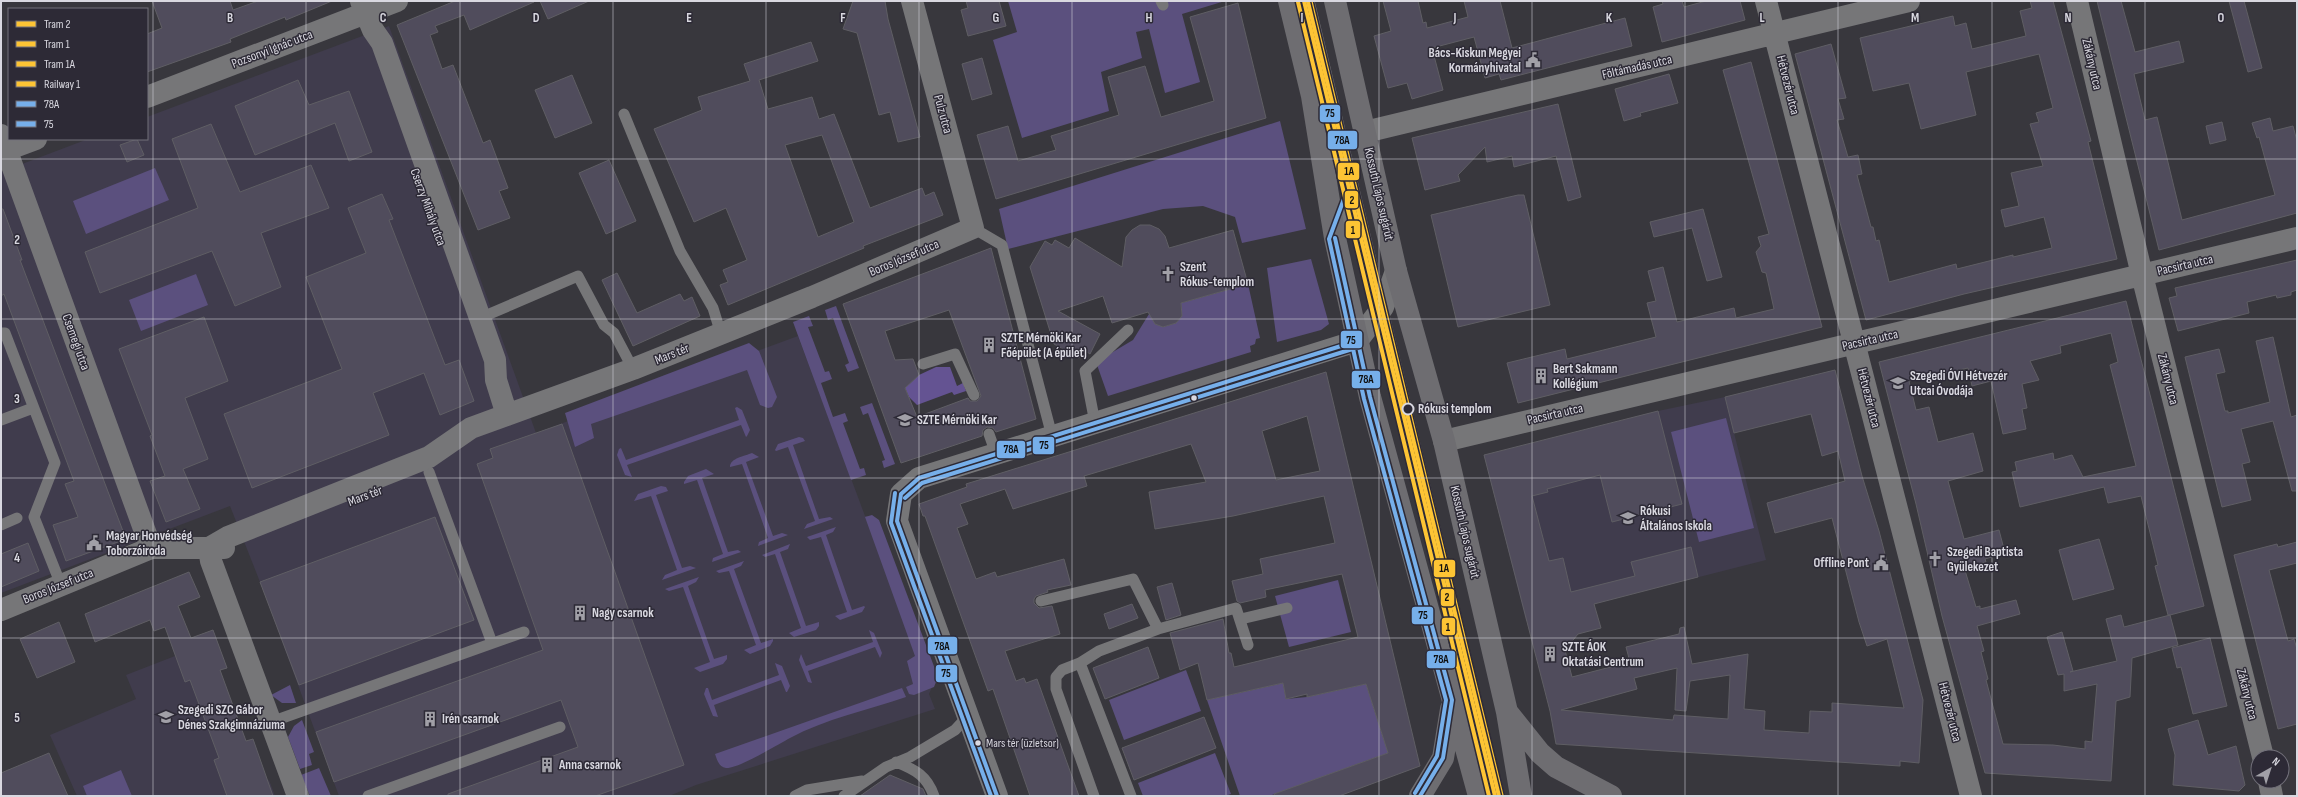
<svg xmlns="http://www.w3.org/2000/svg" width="2298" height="797" font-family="'Sofia Sans Condensed',sans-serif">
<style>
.built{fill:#403c4d}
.green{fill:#5b507e}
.forest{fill:#645392}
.building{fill:#504c5c;stroke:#5f5e64;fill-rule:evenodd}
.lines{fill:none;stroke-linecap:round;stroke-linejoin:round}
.lane{stroke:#767678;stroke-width:11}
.street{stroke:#767678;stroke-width:22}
.primary{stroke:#6e6d71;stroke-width:22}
.bus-1-casing{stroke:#2d2a36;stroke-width:7}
.bus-2-casing{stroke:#2d2a36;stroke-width:7}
.bus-1{stroke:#76afea;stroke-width:4}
.bus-2{stroke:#76afea;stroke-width:4}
.rail-1-casing{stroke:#2d2a36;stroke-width:8}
.rail-1{stroke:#fdc434;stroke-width:5}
.tram-1-casing{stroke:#2d2a36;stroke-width:7}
.tram-2-casing{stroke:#2d2a36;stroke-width:7}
.tram-3-casing{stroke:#2d2a36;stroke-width:7}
.tram-1{stroke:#fdc434;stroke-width:4}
.tram-2{stroke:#fdc434;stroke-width:4}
.tram-3{stroke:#fdc434;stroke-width:4}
.grid{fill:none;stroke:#d9d8e0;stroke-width:1;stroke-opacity:0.55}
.bus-dot{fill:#d9d8e0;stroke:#2d2a36;stroke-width:1.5}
.stop-dot{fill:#2d2a36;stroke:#d9d8e0;stroke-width:2}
.labels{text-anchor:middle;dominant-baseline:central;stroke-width:3;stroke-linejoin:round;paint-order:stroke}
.bus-label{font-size:12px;fill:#d9d8e0;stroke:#2d2a36;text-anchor:start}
.street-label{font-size:13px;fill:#d9d8e0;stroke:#2d2a36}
.poi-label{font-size:13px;font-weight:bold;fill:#d9d8e0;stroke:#2d2a36;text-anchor:start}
.stop-label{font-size:13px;font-weight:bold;fill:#d9d8e0;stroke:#2d2a36;text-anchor:start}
.grid-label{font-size:13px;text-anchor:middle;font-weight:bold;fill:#d9d8e0;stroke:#2d2a36;stroke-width:3;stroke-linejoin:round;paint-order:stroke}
.line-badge{stroke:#2d2a36;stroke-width:1.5}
.pale-badge-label{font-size:11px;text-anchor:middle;font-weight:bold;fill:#111}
</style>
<rect width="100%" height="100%" fill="#38373d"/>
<path class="built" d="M389 26 536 433 798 336 865 516 870 517 932 687 929 694 935 709 696 785 669 796H339L260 582 230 506 1 593V172L88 139H147V117Z
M1725 397 1766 560 1526 621 1484 455 1658 411Z
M213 630 227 668 220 671 246 741 253 739 265 773 259 776 262 783 269 780 275 796H77L50 735 136 699 126 675 175 656 171 645Z"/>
<path class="green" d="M1008 1H1225L1182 14 1200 82 1165 93 1149 29 1136 32 1142 58 1101 72 1109 111 1022 138 993 40 1017 32Z
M1280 121 1306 229 1242 243 1235 217 1203 206 1163 209 1008 249 999 209Z
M155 168 169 200 86 234 73 201Z
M1311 259 1329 324 1321 330 1277 342 1267 268Z
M196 274 208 305 141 331 129 300Z
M1248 284 1260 338 1256 339 1255 344 1250 346 1251 352 1108 396 1096 362 1133 340 1149 314 1163 327 1176 323 1182 316 1181 303Z
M836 306 859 368 848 372 845 365 849 363 833 318 828 320 825 310Z
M809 316 813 326 808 327 825 372 829 371 832 379 821 383 833 417 845 413 848 421 843 423 860 469 864 468 866 475 851 480 793 322Z
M749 343 759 351 777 397 772 407 768 408 760 405 747 370 591 424 594 438 575 447 565 413Z
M872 403 895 464 884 468 882 461 885 460 868 413 863 415 860 407Z
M737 407 742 410 750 430 747 436 746 437 741 425 627 465 632 477 625 475 617 455 619 449 621 448 626 460 739 420 735 408Z
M1726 418 1754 528 1699 542 1671 432Z
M799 437 803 438 805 441 793 445 819 519 830 517 833 519 804 529 807 524 815 521 788 447 776 451 775 450 778 444Z
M752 453 759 457 746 462 773 536 782 533 788 535 758 546 759 542 768 538 742 464 730 467C730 458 745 456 752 453Z
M706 469 714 474 702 478 728 552 738 550 741 552 712 562 713 558 723 554 697 480 684 484V482L688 476Z
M661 486 666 487 668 491 656 495 682 568 690 566 696 568 662 580 665 575 677 570 651 496 634 501 638 494Z
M872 515 879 520 938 677 934 687 914 695 909 694 906 687 913 684 907 661 915 656 865 517Z
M836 527 833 532 826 535 852 610 864 606 865 607 862 612 840 620 835 616 847 612 821 537 810 540 807 537Z
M790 544 788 549 780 552 806 626 819 622V626L816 630 794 637 789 633 801 628 775 554 765 557 762 555Z
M744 561 741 566 734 569 761 643 773 639V641L770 646 750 654 744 650 756 645 729 571 719 573 716 571Z
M699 577 696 582 688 586 714 659 727 655V659L723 664 700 672 694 668 710 662 683 587 669 591 665 589Z
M1338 580 1351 632 1289 647 1275 596Z
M869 630 874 633 882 653 880 658 875 647 808 671 812 683 808 682 799 660 801 654 806 666 873 642Z
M775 663 782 666 790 686 787 692H786L781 680 714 705 718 717 713 716 704 694 706 688H708L712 700 779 675Z
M1186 670 1201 711 1124 740 1109 700Z
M1283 683 1286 699 1307 697 1366 684 1388 753 1269 796H1240L1207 700Z
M290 685 296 703H282L271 695Z
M902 688 906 697C868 710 825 719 790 738 777 745 738 769 726 768 719 767 717 760 715 754Z
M302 720 314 752 309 754 312 765 300 769 288 737 294 726Z
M1215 753 1231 794 1225 796H1143L1138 783Z
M319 768 331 796H310L301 775Z
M121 770 132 796H87L83 786Z"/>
<path class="forest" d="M936 367H950L957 386 963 383 966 391 954 395 952 392 917 405 909 397 905 388 919 375Z"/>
<path class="building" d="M152 1H230L233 10 258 1H332L286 20 285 17 230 39 231 42 147 72V34L162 28Z
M455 1 534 2 470 30 464 15 435 26 438 32 430 35 442 69 453 65 483 143 490 140 508 188 499 191 510 218 478 230 397 25Z
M540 1H589L548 19Z
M853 1H885L888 19 920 137 898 142 890 112 879 115 857 33 843 29Z
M966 1H999L1006 26 968 36 961 10 968 8Z
M1383 1H1418L1423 23 1426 22 1427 28 1468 17 1464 1H1500L1512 48 1625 18 1632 46 1501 80 1499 74 1485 78 1474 37 1432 48 1443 90 1412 99 1407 83 1388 88 1374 36 1391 31Z
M1662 1H1682L1684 7 1706 1H1740L1745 20 1662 42 1653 7 1663 4Z
M2030 1H2053L2091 141 2088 142 2117 259 1964 294 1866 320 1795 54 1831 44 1846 98 1838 99 1844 119 1837 120 1848 157 1858 155 1862 174 1857 175 1871 227H1873L1876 241 1879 240 1889 282 1956 264 1957 269 2013 255V257L2052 248 2044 217 2005 227 2001 210 2019 206 2011 173 2043 166 2030 124 2039 122 2036 113 2053 108 2039 54 1966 72 1976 115 1921 129 1909 83 1873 91 1860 38 1953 16 1955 26 1966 23 1972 49 2026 36 2020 11 2032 8Z
M2097 1H2121L2135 52 2179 41 2184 62 2134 74 2145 120 2157 117 2182 220 2275 195 2259 137 2257 138 2252 123 2270 118 2273 131 2293 126 2297 141V213L2159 250Z
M2229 1H2244L2262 68 2248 72Z
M1238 3 1266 118 996 199 977 135 1008 126 1018 161 1056 150 1051 136 1119 115 1108 77 1145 66 1161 117 1214 101 1190 17Z
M811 42 818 61 759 80 768 109 812 97 819 119 834 114 870 208 922 188 925 196 934 192 943 215 863 246 864 248 728 305 720 285 728 282 723 270 747 260 726 208 694 222 654 129 702 110 698 97 750 81 744 64ZM822 135 854 222 818 237 785 145Z
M982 58 992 94 972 100 962 64Z
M1751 62 1822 327 1518 403 1507 363 1565 349 1567 359 1656 337 1647 303 1656 301 1648 271 1663 267 1677 322 1734 308 1736 318 1774 309 1766 273 1762 272 1756 252 1761 246 1758 237 1769 234 1723 70Z
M1669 74 1678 103 1640 113 1641 116 1624 121 1615 89Z
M572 75 592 123 555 138 535 90Z
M298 80 309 105 349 91 372 152 349 161 335 123 255 155 235 106Z
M1558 104 1581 197 1568 201 1556 156 1514 167 1512 156 1487 162 1485 147 1458 175 1460 181 1425 190 1412 138Z
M2222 122 2226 140 2210 144 2206 126Z
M211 124 240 192 311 165 329 208 261 233 281 287 235 306 212 251 100 293 85 252 198 208 172 139Z
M137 139 144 155 127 162 120 145Z
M609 160 636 221 606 234 579 173Z
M382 194 393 219 389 220 445 365 459 360 474 401 440 415 424 373 373 393 389 435 252 488 224 414 342 369 306 277 366 253 348 208Z
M1518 195H1524L1550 305 1458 327 1431 215Z
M1 209H3L22 260H20L126 539 66 561 53 525 78 517 65 484 74 481 4 294 1 296Z
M1703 209 1722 277 1707 281 1692 228 1654 237 1650 222Z
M1140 225H1150L1159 229 1165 236 1169 248 1233 230 1248 284 1181 303 1182 316 1176 323 1163 327 1155 324 1148 312 1112 323 1103 296 1058 311 1100 334 1090 354 1084 350 1079 358 1054 344 1030 267 1045 241 1052 245 1055 240 1069 248 1075 238 1122 267 1126 237 1132 230Z
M991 248 1036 419 996 432 993 428 987 427 983 430 982 436 901 463 843 304ZM949 310 981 396 977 401H970L968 398 917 417 905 388 919 375 913 359 895 360 885 331Z
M2297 260V290L2291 292V295L2277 298 2276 295 2247 302 2249 313 2178 331 2169 298 2177 296 2175 288Z
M617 273 637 313 680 294 684 301 692 297 700 316 633 346 602 280Z
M2126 301 2204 606 2170 615 2178 645 2132 658 2130 697 2116 701 2111 781 1985 773 1942 616 1916 504 1879 362ZM2111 333 2118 362 2110 365 2136 466 2083 477 2072 455 2054 460 2053 453 2015 462 2017 471 2012 472 2020 507 2104 487 2108 503 2141 496 2158 565 2155 566 2168 615H2170L2124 627 2121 615 2106 619 2117 661 2070 672 2073 671 2062 632 2047 637 2058 675 2064 674V691L2097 684 2092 742 2085 741V749L2053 745 2003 744 1986 680 1988 679 1981 652 1984 651 1977 626 2020 614 2016 600 1980 609V606L1976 607 1964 567 1986 562 1985 559 2005 553 1999 530 1964 539 1948 481 1983 471 1973 433 1938 442 1929 407 1916 410 1909 381 1968 368 1972 386 1991 381 2003 434 2026 429 2022 409 2027 408 2022 384 2039 380 2030 361 2061 353 2060 346Z
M204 317 228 381 185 398 208 459 183 469 200 509 166 522 150 481 165 476 150 436 152 435 119 349Z
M2273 337 2291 417 2297 415V491H2292L2273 421 2241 429 2250 462 2242 464 2251 500 2222 507 2185 357 2219 349 2225 372 2216 374 2225 411H2228V413L2270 402 2256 341Z
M1835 370 1862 476 1879 531 1923 700 1919 763 1900 761V766L1556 744 1550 711 1484 455 1658 411 1682 504 1612 522 1600 475 1547 489 1548 492 1532 496 1549 561 1563 558 1571 592 1635 576 1631 562 1691 547 1698 577 1594 604 1601 628 1578 634 1565 650 1572 677 1630 662 1626 647 1679 634 1680 628 1684 627 1692 664 1748 654 1744 709 1765 711 1764 730 1809 733 1810 711 1832 712V703L1904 708 1887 639 1867 646 1859 622 1832 518 1775 533 1767 503 1845 481 1838 451 1822 456 1811 414 1734 433 1725 397ZM1677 668 1675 710 1686 711 1690 681 1730 675 1728 719 1674 715 1673 720 1561 710 1637 689 1634 678Z
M1326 372 1420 766 1339 796H1275L1274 794 1388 753 1366 684 1307 697V694L1286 699 1283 683 1207 700 1198 663 1180 670 1170 633 1223 619 1229 653H1231L1234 667 1358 637 1342 574 1265 590 1266 597 1240 603 1237 601 1232 581 1263 574 1260 559 1335 543 1324 496 1233 516 1155 529 1149 492 1206 482 1191 444 1084 476 1087 486 1013 509 1005 489 960 504 968 524 957 528 976 579 995 572 997 577 1064 559 1071 585 1047 590 1048 592 1036 596 1034 599V603L1039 608 1052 606 1060 634 1005 651 1016 681 1024 678 1026 683 1037 679 1079 796H1030L993 689 988 691 925 516H923L919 504 967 487 966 484ZM1307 416 1320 471 1276 480 1262 431Z
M562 424 684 765 595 796H448V794L578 747 561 700 334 782 316 732 543 650 477 464 493 458 490 449Z
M435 517 474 620 299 685 260 582Z
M2099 539 2114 589 2073 600 2059 550Z
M2297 542V563L2269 570 2288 641 2294 639 2297 649V724L2278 729 2234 555 2277 544 2278 547Z
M28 543 39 571 1 587V554Z
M189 572 200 597 178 606 191 638 213 630 227 668 220 670 246 741 253 739 273 796H227L214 760 219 758 190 680 185 682 165 627 154 631 150 620 95 642 85 614Z
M1172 583 1181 615 1166 620 1157 587Z
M1132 604 1138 618 1109 629 1104 614Z
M59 622 75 662 37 678 20 639Z
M2210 638 2227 706 2193 714 2181 667 2177 668 2172 648Z
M1148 647 1159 678 1105 699 1093 668Z
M1204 717 1216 748 1134 780 1122 748Z
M2198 720 2208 755 2236 746 2245 785 2239 791 2173 785 2175 755 2168 729Z
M49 753 68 796H1V773Z
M890 775 923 789 926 796H860Z"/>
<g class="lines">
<path class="lane" d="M1161 1 1163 5
M1309 1 1499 796
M624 114 680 251 713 308 721 334
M973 228 1002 245 1052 436
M1338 232 1354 190
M480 318 578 276 604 325 614 333 633 369
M1 333H5L55 463 34 517 61 585
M923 364 955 354 974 395
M1 420 33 408
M1095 423 1085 371 1128 330
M989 434 996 454
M429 472 492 643
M1 525 17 518
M1041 601 1133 579 1158 629
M1241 619 1287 608
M1080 663 1131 796
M271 722 524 632
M896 762C916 770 927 776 934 796
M368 796 560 727
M795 796 807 790 862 781
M844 796 886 767 910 757 955 730 967 717
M1094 796 1056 689V677L1062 670 1080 663 1099 651 1158 629 1236 608 1248 645"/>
<path class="street" d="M361 1 373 30 382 43 495 360 496 380 507 415
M1766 1 1971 796
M2077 1 2142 275 2263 757
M147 97 397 1
M1365 132 1909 1
M1 135 151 548
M1 152 36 139
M1444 441 2297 238
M209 548 228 537 429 457 471 428 633 369 812 297 973 228 912 1
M209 548 211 561 298 796
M1 610 151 548H224
M2269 781 2272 796
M997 796 897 521 901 494 919 478 1357 341 1383 307 1396 271"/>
<path class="primary" d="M1289 1 1312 96 1335 238 1370 397 1479 796
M1335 1 1396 271 1444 441 1507 712 1521 796
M1508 713 1540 753 1556 767 1611 796
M1420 796 1443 758 1451 709"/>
<g class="bus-1-casing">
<path id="bus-1" d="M1309 1 1376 279
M1335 238 1370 397 1452 700 1443 758 1420 796
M901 494 919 478 1357 341
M901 494 897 521 997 796"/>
</g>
<g class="bus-2-casing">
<path id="bus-2" d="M1303 2 1357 225
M1348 188 1329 239 1364 399 1446 700 1437 756 1415 793
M895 493 891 523 991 796
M905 498 922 483 1359 347"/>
</g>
<use href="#bus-1" class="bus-1"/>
<use href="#bus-2" class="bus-2"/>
<g class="rail-1-casing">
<path id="rail-1" d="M1310 1 1501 795"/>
</g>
<use href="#rail-1" class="rail-1"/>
<g class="tram-1-casing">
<path id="tram-1" d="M1304 1 1495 796"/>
</g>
<g class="tram-2-casing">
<path id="tram-2" d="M1298 2 1489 796"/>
</g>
<g class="tram-3-casing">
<path id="tram-3" d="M1308 2 1499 796"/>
</g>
<use href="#tram-1" class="tram-1"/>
<use href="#tram-2" class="tram-2"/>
<use href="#tram-3" class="tram-3"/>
</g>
<path class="grid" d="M153 1V796M306 1V796M460 1V796M613 1V796M766 1V796M919 1V796M1072 1V796M1226 1V796M1379 1V796M1532 1V796M1685 1V796M1838 1V796M1992 1V796M2145 1V796M1 159H2297M1 319H2297M1 478H2297M1 638H2297"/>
<defs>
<g id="civic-bare" transform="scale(1.2)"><path d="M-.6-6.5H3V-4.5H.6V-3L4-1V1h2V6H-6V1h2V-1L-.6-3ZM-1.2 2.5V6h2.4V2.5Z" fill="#a1a0a7" stroke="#2d2a36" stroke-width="2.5" paint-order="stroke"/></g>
<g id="church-bare" transform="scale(1.2)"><path d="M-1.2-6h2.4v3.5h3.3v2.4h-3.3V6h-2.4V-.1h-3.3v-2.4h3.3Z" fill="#a1a0a7" stroke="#2d2a36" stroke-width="2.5" paint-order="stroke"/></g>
<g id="building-bare" transform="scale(1.2)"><path d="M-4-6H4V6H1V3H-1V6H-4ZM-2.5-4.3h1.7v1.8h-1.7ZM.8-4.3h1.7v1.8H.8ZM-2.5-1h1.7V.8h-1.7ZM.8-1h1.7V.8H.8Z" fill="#a1a0a7" stroke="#2d2a36" stroke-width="2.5" paint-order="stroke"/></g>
<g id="school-bare" transform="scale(1.2)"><path d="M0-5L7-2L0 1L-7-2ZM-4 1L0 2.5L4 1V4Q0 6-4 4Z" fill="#a1a0a7" stroke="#2d2a36" stroke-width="2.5" paint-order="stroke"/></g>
<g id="university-bare" transform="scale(1.2)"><path d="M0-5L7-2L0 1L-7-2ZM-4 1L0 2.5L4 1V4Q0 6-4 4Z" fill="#a1a0a7" stroke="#2d2a36" stroke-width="2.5" paint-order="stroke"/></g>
</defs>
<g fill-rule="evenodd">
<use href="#civic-bare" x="1533" y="60"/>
<use href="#church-bare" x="1168" y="274"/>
<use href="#building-bare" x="989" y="345"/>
<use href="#building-bare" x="1541" y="376"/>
<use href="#school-bare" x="1898" y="383"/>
<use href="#university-bare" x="905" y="420"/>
<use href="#school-bare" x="1628" y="518"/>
<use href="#civic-bare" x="94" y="543"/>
<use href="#church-bare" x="1935" y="559"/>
<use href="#civic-bare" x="1881" y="563"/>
<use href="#building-bare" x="580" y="613"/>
<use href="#building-bare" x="1550" y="654"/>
<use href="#school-bare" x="166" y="717"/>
<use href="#building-bare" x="430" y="719"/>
<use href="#building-bare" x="547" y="765"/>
</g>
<g class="bus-dot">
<circle cx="1194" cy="398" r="3.5"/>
<circle cx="978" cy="743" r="3.5"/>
</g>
<circle class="stop-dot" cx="1408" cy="409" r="5.5"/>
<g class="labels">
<g class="bus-label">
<text x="986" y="743">Mars tér (üzletsor)</text>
</g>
<g class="street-label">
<text transform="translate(272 49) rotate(-21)">Pozsonyi Ignác utca</text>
<text transform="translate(2092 64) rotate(77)">Zákány utca</text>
<text transform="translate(1637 67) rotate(-13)">Föltámadás utca</text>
<text transform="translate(1788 85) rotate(76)">Hétvezér utca</text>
<text transform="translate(943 114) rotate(75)">Pulz utca</text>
<text transform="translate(1379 194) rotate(77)">Kossuth Lajos sugárút</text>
<text transform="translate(428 207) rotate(70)">Cserzy Mihály utca</text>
<text transform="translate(904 258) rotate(-23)">Boros József utca</text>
<text transform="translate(2185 265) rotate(-13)">Pacsirta utca</text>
<text transform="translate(1870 340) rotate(-13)">Pacsirta utca</text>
<text transform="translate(76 342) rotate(70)">Csemegi utca</text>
<text transform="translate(672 354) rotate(-22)">Mars tér</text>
<text transform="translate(2168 379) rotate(76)">Zákány utca</text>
<text transform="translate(1869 398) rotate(76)">Hétvezér utca</text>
<text transform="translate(1555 414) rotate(-13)">Pacsirta utca</text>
<text transform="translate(365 496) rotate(-21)">Mars tér</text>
<text transform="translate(1465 532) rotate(77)">Kossuth Lajos sugárút</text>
<text transform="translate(58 586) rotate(-22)">Boros József utca</text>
<text transform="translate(2247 694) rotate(76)">Zákány utca</text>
<text transform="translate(1950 712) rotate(76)">Hétvezér utca</text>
</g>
<g class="poi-label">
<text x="1521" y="53" text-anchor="end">Bács-Kiskun Megyei<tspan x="1521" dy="15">Kormányhivatal</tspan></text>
<text x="1180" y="267">Szent<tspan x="1180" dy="15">Rókus-templom</tspan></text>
<text x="1001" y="338">SZTE Mérnöki Kar<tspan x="1001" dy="15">Főépület (A épület)</tspan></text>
<text x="1553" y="369">Bert Sakmann<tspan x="1553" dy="15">Kollégium</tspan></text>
<text x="1910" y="376">Szegedi ÓVI Hétvezér<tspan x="1910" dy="15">Utcai Óvodája</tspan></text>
<text x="917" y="420">SZTE Mérnöki Kar</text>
<text x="1640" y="511">Rókusi<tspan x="1640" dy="15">Általános Iskola</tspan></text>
<text x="106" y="536">Magyar Honvédség<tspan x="106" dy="15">Toborzóiroda</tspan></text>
<text x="1947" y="552">Szegedi Baptista<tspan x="1947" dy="15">Gyülekezet</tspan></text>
<text x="1869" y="563" text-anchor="end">Offline Pont</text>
<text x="592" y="613">Nagy csarnok</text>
<text x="1562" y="647">SZTE ÁOK<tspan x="1562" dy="15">Oktatási Centrum</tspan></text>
<text x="178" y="710">Szegedi SZC Gábor<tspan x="178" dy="15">Dénes Szakgimnáziuma</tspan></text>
<text x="442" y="719">Irén csarnok</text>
<text x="559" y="765">Anna csarnok</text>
</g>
<g class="stop-label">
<text x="1418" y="409">Rókusi templom</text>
</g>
</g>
<g class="grid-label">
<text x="230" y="22">B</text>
<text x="383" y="22">C</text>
<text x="536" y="22">D</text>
<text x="689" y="22">E</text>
<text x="843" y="22">F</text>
<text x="996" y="22">G</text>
<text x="1149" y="22">H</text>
<text x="1302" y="22">I</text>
<text x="1455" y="22">J</text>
<text x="1609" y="22">K</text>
<text x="1762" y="22">L</text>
<text x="1915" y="22">M</text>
<text x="2068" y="22">N</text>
<text x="2221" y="22">O</text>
<text x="17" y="244">2</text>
<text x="17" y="403">3</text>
<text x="17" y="562">4</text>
<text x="17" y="722">5</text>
</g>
<g class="line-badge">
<rect x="1319" y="104" width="22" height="19" rx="4" fill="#76afea"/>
<rect x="1327" y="130" width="31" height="20" rx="4" fill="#76afea"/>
<rect x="1337" y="162" width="23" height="19" rx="4" fill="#fdc434"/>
<rect x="1344" y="190" width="15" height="19" rx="4" fill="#fdc434"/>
<rect x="1345" y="220" width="16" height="19" rx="4" fill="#fdc434"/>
<rect x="1340" y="330" width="23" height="19" rx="4" fill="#76afea"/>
<rect x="1351" y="370" width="30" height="19" rx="4" fill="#76afea"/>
<rect x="1032" y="436" width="23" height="19" rx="4" fill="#76afea"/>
<rect x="996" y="440" width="30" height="19" rx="4" fill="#76afea"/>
<rect x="1433" y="559" width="23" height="19" rx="4" fill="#fdc434"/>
<rect x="1440" y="588" width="15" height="19" rx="4" fill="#fdc434"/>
<rect x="1411" y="606" width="23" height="19" rx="4" fill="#76afea"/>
<rect x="1441" y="617" width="15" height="19" rx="4" fill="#fdc434"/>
<rect x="927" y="636" width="31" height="19" rx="4" fill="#76afea"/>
<rect x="1426" y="650" width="30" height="19" rx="4" fill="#76afea"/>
<rect x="935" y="664" width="23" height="19" rx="4" fill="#76afea"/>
</g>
<g class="pale-badge-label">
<text x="1330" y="117">75</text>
<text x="1342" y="144">78A</text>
<text x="1349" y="175">1A</text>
<text x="1352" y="204">2</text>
<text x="1353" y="234">1</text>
<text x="1351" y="344">75</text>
<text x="1366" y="383">78A</text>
<text x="1044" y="449">75</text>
<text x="1011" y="453">78A</text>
<text x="1444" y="572">1A</text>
<text x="1447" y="601">2</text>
<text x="1423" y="619">75</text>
<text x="1448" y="631">1</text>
<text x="942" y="650">78A</text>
<text x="1441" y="663">78A</text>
<text x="946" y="677">75</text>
</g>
<rect width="2298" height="797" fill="none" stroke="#d9d8e0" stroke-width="4"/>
<rect x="8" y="8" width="140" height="132" fill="#2d2a36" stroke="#72707a"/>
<rect x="16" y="21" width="20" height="6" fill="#fdc434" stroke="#72707a"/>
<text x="44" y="28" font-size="12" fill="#d9d8e0">Tram 2</text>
<rect x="16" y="41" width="20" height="6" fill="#fdc434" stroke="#72707a"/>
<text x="44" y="48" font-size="12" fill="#d9d8e0">Tram 1</text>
<rect x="16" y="61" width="20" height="6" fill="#fdc434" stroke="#72707a"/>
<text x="44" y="68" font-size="12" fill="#d9d8e0">Tram 1A</text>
<rect x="16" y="81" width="20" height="6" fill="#fdc434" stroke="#72707a"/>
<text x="44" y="88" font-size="12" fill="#d9d8e0">Railway 1</text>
<rect x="16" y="101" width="20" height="6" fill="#76afea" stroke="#72707a"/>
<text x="44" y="108" font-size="12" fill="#d9d8e0">78A</text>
<rect x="16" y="121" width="20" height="6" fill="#76afea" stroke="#72707a"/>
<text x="44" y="128" font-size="12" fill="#d9d8e0">75</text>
<g transform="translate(2270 769) rotate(39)"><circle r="19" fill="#2d2a36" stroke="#72707a"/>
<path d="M0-3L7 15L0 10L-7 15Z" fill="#a1a0a7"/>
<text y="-6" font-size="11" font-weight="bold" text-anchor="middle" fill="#d9d8e0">N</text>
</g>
</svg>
